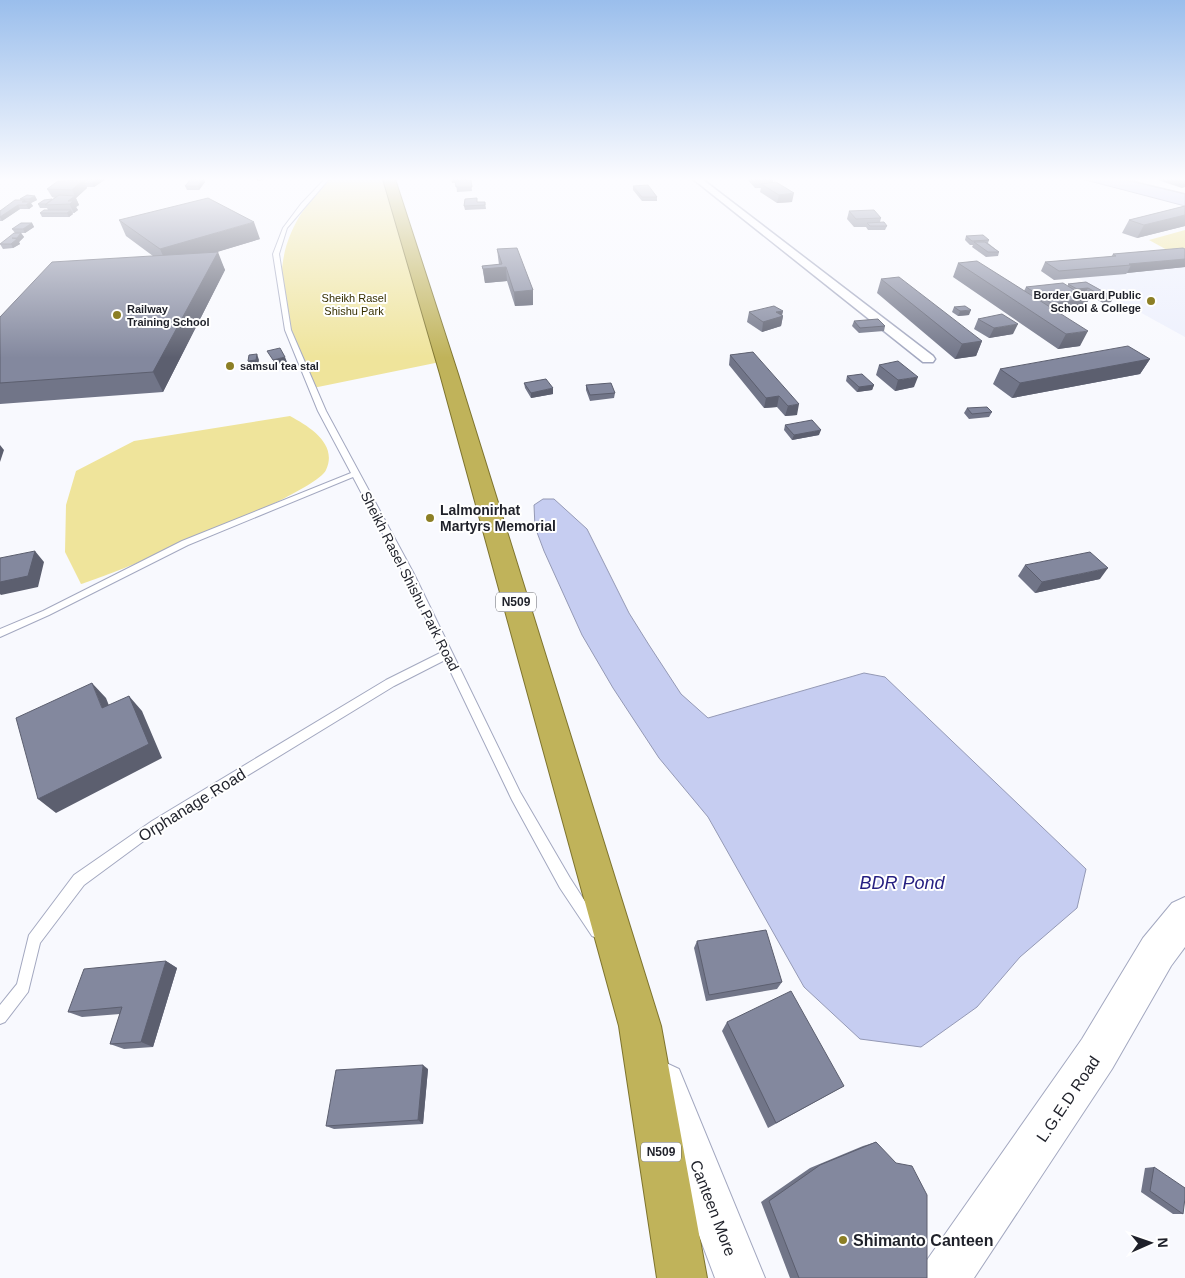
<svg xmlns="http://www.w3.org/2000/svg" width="1185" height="1278" font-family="Arial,sans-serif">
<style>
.built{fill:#edf0fd}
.green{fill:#efe49b}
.water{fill:#c6cdf1;stroke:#9499b5}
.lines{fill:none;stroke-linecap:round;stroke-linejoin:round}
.service-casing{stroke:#a3a8c0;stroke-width:2}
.minor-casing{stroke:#a3a8c0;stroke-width:3}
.secondary-casing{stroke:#a3a8c0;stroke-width:2}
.trunk-casing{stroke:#7e742e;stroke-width:2}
.service{fill:#fff;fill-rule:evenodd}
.minor{fill:#fff;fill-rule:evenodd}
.secondary{fill:#fff;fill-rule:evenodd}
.trunk{fill:#c0b35a;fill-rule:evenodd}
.wall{fill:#717588}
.shaded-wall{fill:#5c5f6f}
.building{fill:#83889e;stroke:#5c5f6f}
.poi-dot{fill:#8c7f25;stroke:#fff;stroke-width:2}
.labels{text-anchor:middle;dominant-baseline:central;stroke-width:4;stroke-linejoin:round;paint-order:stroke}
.far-poi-label{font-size:11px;font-weight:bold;fill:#1f212a;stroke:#fff;text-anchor:start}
.far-park-label{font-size:11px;fill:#362f01;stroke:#fff}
.shield{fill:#fff;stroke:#62646a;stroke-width:1}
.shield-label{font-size:12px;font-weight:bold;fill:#1f212a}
.poi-label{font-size:14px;font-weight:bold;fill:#1f212a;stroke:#fff;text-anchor:start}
.street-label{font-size:14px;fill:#1f212a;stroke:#fff}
.near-street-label{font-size:16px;fill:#1f212a;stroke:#fff}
.near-poi-label{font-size:16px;font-weight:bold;fill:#1f212a;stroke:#fff;text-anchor:start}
.near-water-label{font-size:18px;font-style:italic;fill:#262082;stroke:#fff}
</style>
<rect width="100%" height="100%" fill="#f8f9fe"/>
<path class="built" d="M1185 258V337L1060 268Z"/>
<path class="green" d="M329 179H389L445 361 313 388C304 368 294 348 287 328 284 320 284 310 283 302 276 250 294 216 329 179Z
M1185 230V256L1169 251 1149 240Z
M290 416C310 427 338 444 326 470 315 494 115 573 81 584L65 552 66 505 76 471 134 441Z"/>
<path class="water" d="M1082 179H1122L1185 194V206Z
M543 499H554L587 529 629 613 649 645 681 694 708 718 864 673 885 677 1086 869 1077 908 1020 957 977 1007 921 1047 860 1039 804 987 708 817 659 758 613 688 582 635 544 551 535 527 534 505Z"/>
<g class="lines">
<g class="service-casing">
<path id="service" d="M325 179H329L287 228 279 254 291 330 326 411 414 574 520 792 570 878 604 931 602 936 597 938 592 936 560 888 512 800 445 660 394 686 160 829 84 885 40 943 28 992 5 1022 0 1024V1005L17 984 29 935 74 875 152 821 386 680 442 652 404 574 353 477 188 545 49 615 0 637V629L43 611 182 541 351 473 318 411 285 330 273 254 283 228 301 204Z"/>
</g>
<g class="minor-casing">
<path id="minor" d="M693 179H702L933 356 935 359 933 362H923Z"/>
</g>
<g class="secondary-casing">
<path id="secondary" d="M1133 179H1154L1185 185V193L1135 181Z
M1185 897V947L1171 966 1112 1069 974 1278H920L927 1260 1082 1039 1143 938 1172 903Z
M664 1062 679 1069 765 1278H715L642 1084 649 1069Z"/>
</g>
<g class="trunk-casing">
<path id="trunk" d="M383 179H395L458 374 661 1026 707 1278H657L619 1026 440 374Z"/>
</g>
<use href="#service" class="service"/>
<use href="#minor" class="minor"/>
<use href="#secondary" class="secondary"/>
<use href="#trunk" class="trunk"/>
</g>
<path class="wall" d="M86 179H106L94 187H86L87 188 76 198 79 205 76 207 78 210 74 213H72L73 214 69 217H42L40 213 48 210 47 208H40L38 204 52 199 55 198 52 197 47 189Z
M257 179H266L265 180 257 181Z
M451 179H469V180H471L472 191 457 192 456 183H452Z
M747 179H772L773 180V183L792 202 777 203 760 192 761 188H755Z
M1155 179H1185V187L1182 188Z
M205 182 199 190H187L185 186Z
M633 186 657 197V201H642L633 190Z
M35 196 37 200 31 203 33 206 29 209H20L2 221H0V211L21 200 20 199Z
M485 202 486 209 465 210 464 206Z
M1185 206V226L1137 238 1122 233 1129 220Z
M849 211 881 218 880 222 887 226 885 230H868L866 227H854L847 219Z
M119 220 260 239 216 252 225 270 163 392 0 404V317L153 256 126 236Z
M32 223 34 227 25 233H21L24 237 19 242 20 244 13 248 3 249 0 244 15 233 12 229Z
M966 236 989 240 988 243 999 252 998 256 986 257 972 247 973 245H970L965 240Z
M497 249 533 290V305L515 306 507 281 485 283 482 266 499 265Z
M1185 249V267L1127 273 1126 274 1054 280 1041 271 1045 262 1111 257 1113 254Z
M958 263 1024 291 1026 287 1068 286V284L1086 282 1113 297 1111 302 1103 303 1085 293H1080L1089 299 1084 308 1057 312 1080 346 1058 349 953 277Z
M881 279 982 341 976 356 955 359 877 293Z
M954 307 969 315 958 316 952 312Z
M783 311 782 316H783L781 326 762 332 747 322 749 312Z
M978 319 1013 334 989 338 974 329Z
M854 321 885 326 884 331 859 333 852 326Z
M753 352 797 415 785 416 777 407 764 408 729 365 730 355Z
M1150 359 1140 374 1012 398 993 384 1000 369Z
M879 365 914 387 895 391 876 375Z
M847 376 874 385 872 390 857 392 846 381Z
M524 383 553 394 531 398 525 388Z
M586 385 615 393 614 398 590 401 586 390Z
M967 408 992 412 989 417 969 419 964 413Z
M785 425 819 435 792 440 784 430Z
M1025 565 1100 579 1035 593 1018 576Z
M697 941 782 982 777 989 706 1001 694 948Z
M166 961 177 968 153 1047 124 1049 110 1044 120 1014 82 1017 68 1012Z
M727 1022 844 1086 768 1128 722 1031Z
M428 1069 423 1124 334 1129 326 1126Z
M876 1142 927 1278H790L761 1202 810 1168 863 1146Z
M1154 1167 1183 1214H1173L1141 1192 1145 1168Z"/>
<path class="shaded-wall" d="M98 179H106L94 187 92 183Z
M203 179H204L205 182 199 190 198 186Z
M84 180 87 188 76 198 72 190Z
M794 193 792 202 777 203 779 195Z
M35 196 37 200 31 203 29 199Z
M75 196 79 205 76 207 78 210 74 213 68 201Z
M25 200 28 204 30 202 33 206 29 209 26 205 22 202Z
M18 205 20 209 2 221 0 217Z
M71 210 73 214 69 217 67 213Z
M1185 215V226L1137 238 1144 225Z
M254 222 260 239 168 267 160 249Z
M32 223 34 227 25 233 23 229Z
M21 233 24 237 19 242 20 244 13 248 11 244 12 238Z
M218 252 225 270 163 392 153 372Z
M1185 259V267L1127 273 1131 265 1129 264Z
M506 267 507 281 485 283 483 269Z
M1088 288 1085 293 1075 294 1077 289Z
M533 290V305L515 306 514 292Z
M1113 297 1111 302 1103 303 1106 298Z
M1089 299 1084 308 1047 313 1051 303Z
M971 310 969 315 958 316 960 311Z
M783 311 781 317 783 316 781 326 762 332 763 322 776 312Z
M1018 324 1013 334 989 338 994 328Z
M1088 331 1080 346 1058 349 1066 334Z
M982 341 976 356 955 359 962 344Z
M257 354 259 360 258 366H250L248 361Z
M285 357 287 362 275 365 273 360Z
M1150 359 1140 374 1012 398 1020 383Z
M918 377 914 387 895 391 898 380Z
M874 385 872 390 857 392 859 387Z
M553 388V394L531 398V393Z
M779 396 777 407 764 408 766 398Z
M799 404 797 415 785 416 788 406Z
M821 430 819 435 792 440 794 435Z
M0 445 4 450 0 462Z
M35 551 44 562 38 587 1 595 0 594V582Z
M1108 568 1100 579 1035 593 1042 582Z
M92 683 106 698 116 723 102 708Z
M129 696 142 711 162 758 56 813 38 799Z
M166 961 177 968 153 1047 141 1042Z
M423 1065 428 1069 423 1124 418 1120Z"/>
<path class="building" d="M86 179H98L92 183H84V182L87 180H84Z
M191 179H203L198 186H185Z
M755 179H772L773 180H756Z
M83 180 72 190 47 189 58 181Z
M471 180 472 187H456L455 181Z
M776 182 794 193 779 195 761 184Z
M648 185 657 197H642L633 186Z
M27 195 35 196 29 199H20Z
M59 195 75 196 68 201H73L70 204 45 205Z
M208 198 254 222 160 249 119 220Z
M477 198V202H485V205L464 206 465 199Z
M52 199 46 204H38L44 200Z
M15 200H25L22 202H30L26 205H18L0 217V211Z
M1185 206V215L1144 225 1129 220Z
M44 210H71L67 213H40Z
M874 210 881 218 856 219 849 211Z
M884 222 887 226H870L867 223Z
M21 223H32L23 229H12Z
M14 233H21L17 238H12L17 239 11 244H0Z
M983 235 989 240 972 241 966 236Z
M974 242H985L999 252H988Z
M517 248 533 290 514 292 506 267 483 269 482 266 502 264 497 249Z
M1183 248 1185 249V259L1129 264 1131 265 1059 271 1045 262 1116 256 1113 254Z
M218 252 153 372 0 383V317L52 262Z
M977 261 1088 331 1066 334 958 263Z
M899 277 982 341 962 344 881 279Z
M1086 282 1113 297 1106 298 1088 288 1077 289 1068 284Z
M1063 283 1089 299 1051 303 1026 287Z
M774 306 783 311 776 312 783 316 763 322 749 312Z
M965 306 971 310 960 311 954 307Z
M1002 314 1018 324 994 328 978 319Z
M878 319 885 326 860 328 854 321Z
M1128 346 1150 359 1020 383 1000 369Z
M280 348 285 357 273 360 267 351Z
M753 352 799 404 788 406 779 396 766 398 730 355Z
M257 354 256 360 248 361 249 355Z
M898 361 918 377 898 380 879 365Z
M862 374 874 385 859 387 847 376Z
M546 379 553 388 531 393 524 383Z
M611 383 615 393 590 395 586 385Z
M987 407 992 412 972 414 967 408Z
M812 420 821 430 794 435 785 425Z
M35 551 28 576 0 582V558Z
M1090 552 1108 568 1042 582 1025 565Z
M92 683 102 708 129 696 149 744 38 799 16 718Z
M766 930 782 982 709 995 697 941Z
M166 961 141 1042 110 1044 122 1007 68 1012 84 969Z
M791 991 844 1086 776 1123 727 1022Z
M423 1065 418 1120 326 1126 336 1070Z
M876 1142 896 1163 912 1166 927 1195V1278H799L769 1201 820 1165Z
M1154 1167 1185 1188V1198L1183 1214 1150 1191Z"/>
<linearGradient id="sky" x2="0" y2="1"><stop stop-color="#9abeec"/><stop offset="0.5" stop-color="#fcfcff"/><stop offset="1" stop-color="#fcfcff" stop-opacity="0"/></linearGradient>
<rect width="1185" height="358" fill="url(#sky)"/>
<g class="poi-dot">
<circle cx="1151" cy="301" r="5"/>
<circle cx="117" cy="315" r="5"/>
<circle cx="230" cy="366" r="5"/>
<circle cx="430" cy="518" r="5"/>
<circle cx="843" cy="1240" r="5"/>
</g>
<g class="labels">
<g class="far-poi-label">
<text x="1141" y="295" text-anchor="end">Border Guard Public<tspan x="1141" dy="13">School &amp; College</tspan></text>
<text x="127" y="309">Railway<tspan x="127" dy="13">Training School</tspan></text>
<text x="240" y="366">samsul tea stal</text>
</g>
<g class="far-park-label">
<text x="354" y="298">Sheikh Rasel<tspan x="354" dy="13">Shishu Park</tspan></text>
</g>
<g class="shield">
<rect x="496" y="592.5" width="40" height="19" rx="4"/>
<rect x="641" y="1142.5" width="40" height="19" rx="4"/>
</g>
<g class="shield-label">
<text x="516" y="602">N509</text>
<text x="661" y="1152">N509</text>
</g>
<g class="poi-label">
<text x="440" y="510">Lalmonirhat<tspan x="440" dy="16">Martyrs Memorial</tspan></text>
</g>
<g class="street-label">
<text transform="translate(410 581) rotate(63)">Sheikh Rasel Shishu Park Road</text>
</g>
<g class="near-street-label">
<text transform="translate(192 805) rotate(-32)">Orphanage Road</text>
<text transform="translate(1068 1099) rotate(-56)">L.G.E.D Road</text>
<text transform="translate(713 1208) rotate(69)">Canteen More</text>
</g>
<g class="near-poi-label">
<text x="853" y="1240">Shimanto Canteen</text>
</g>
<g class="near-water-label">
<text x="902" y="883">BDR Pond</text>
</g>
</g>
<g transform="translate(1150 1243) rotate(88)" stroke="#ffffff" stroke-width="4" paint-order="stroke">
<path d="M0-4L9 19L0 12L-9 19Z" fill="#1f212a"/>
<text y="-8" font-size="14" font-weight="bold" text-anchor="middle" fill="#1f212a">N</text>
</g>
</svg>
